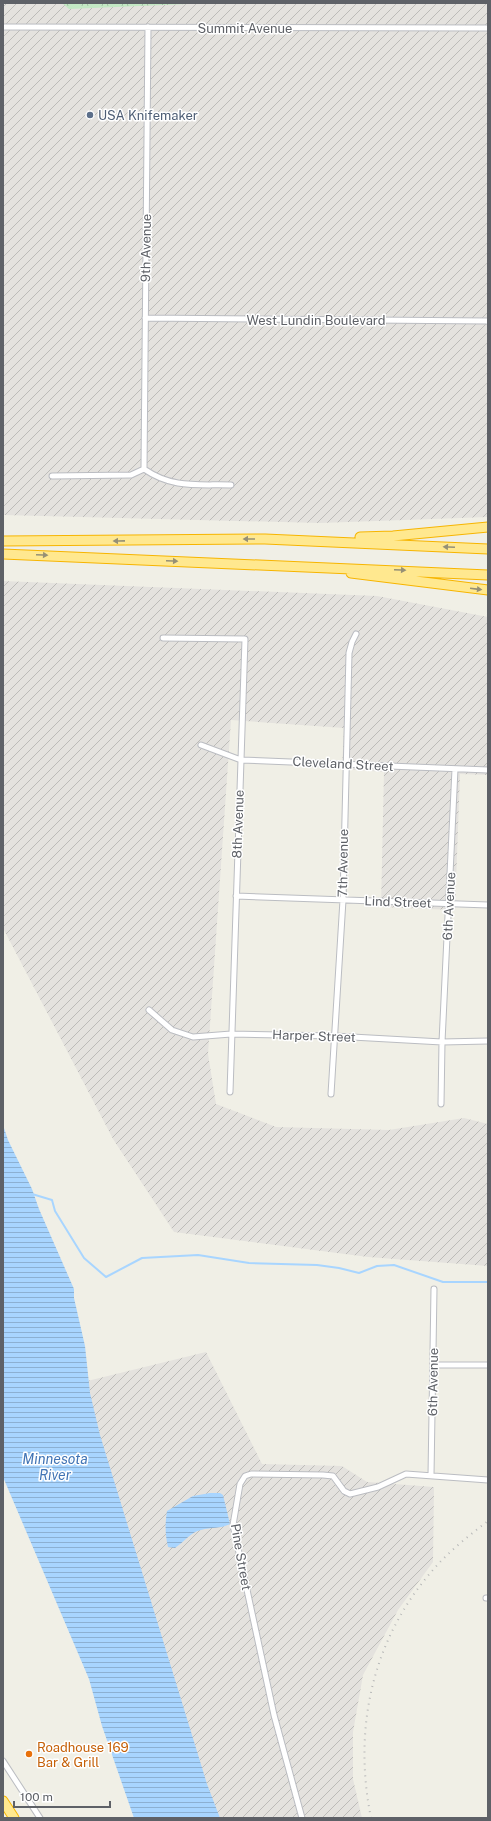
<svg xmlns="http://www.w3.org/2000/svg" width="491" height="1821" font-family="'Public Sans',sans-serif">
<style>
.industrial{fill:url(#industrial-furrows)}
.forest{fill:url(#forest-crowns)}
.water{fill:url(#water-rules)}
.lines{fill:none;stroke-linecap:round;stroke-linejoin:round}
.stream{stroke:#a8d5ff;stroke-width:2}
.minor-casing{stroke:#bbbdc2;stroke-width:7}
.motorway-casing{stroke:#f7b500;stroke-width:11}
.minor{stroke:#fff;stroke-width:5}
.motorway{stroke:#ffe88f;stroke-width:9}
.rail{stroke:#b7b8b8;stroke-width:2;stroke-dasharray:1 5;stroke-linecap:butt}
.oneway{fill:#969075}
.service-dot{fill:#5c6f8a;stroke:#fff;stroke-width:1.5}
.food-dot{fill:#e8710a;stroke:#fff;stroke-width:1.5}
.labels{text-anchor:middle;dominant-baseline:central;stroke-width:3;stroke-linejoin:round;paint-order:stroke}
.street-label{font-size:13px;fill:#5e6167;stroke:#fff}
.service-label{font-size:13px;fill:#4e5e75;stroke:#fff;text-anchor:start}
.food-label{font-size:13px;fill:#c56008;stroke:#fff;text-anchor:start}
.water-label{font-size:14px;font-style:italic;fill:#4174b5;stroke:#fff}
</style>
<defs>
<pattern id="industrial-furrows" width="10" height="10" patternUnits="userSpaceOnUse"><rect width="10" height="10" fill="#e4e2de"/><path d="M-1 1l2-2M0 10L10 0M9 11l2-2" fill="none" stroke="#bcbbb8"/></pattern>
<pattern id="forest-crowns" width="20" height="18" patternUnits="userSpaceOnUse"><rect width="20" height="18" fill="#c3e8c4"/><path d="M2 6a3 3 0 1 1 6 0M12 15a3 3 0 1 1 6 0" fill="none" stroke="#a2bfa3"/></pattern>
<pattern id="water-rules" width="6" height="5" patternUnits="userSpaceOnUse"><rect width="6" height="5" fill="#a8d5ff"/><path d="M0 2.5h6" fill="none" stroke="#8cb0d2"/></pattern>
</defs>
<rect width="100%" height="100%" fill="#f0efe6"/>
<path class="industrial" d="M3 3H488V517L320 523 3 515Z
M3 581 377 596 488 617V775L460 774 455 910 381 907 384 772 342 769 344 728 231 720 208 1054 216 1104 276 1127 389 1130 464 1118 488 1124V1266L368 1257 174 1232 113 1139 3 928Z
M206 1352 262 1464 342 1466 367 1482 434 1487 433 1562 398 1610 363 1675 353 1732V1779L362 1818H195L75 1384Z"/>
<path class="forest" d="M62 3H211L69 9Z"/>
<path class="water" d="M3 1125 8 1140 32 1189 39 1209 74 1289V1298L85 1346 90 1393 100 1435 207 1784 220 1818H134L102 1726 89 1679 3 1477Z
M210 1493H220L223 1495 230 1524C220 1529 212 1527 201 1530 191 1532 184 1542 175 1548L168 1547C165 1534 165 1524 167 1511L193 1496Z"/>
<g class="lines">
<path class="stream" d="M32 1194 52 1200 55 1211 84 1258 106 1277 142 1258 198 1255 249 1263 317 1265 339 1268 359 1273 377 1266 394 1265 443 1282H488"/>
<g class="minor-casing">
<path id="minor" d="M3 27 488 28
M145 318 488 321
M144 469 148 27
M144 469C173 489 198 484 231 485
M52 476 131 475 144 469
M163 638 245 639 230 1092
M201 745 241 760 488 770
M236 896 488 905
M149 1010 172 1030 193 1037 231 1034 334 1036 442 1042 488 1041
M331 1094 343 900 349 653 352 642 356 634
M441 1104 442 1042 455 769
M434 1365H488
M431 1475 434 1289
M486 1598H488
M3 1761 40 1818
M302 1818 274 1715 233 1525 240 1484 245 1476 251 1474 323 1475 333 1476 344 1491 350 1494 378 1487 406 1474 488 1480"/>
</g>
<g class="motorway-casing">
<path id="motorway" d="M360 537 393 536 488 527
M3 541 265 539 488 549
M3 554 488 575
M351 573 488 590
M3 1801 14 1818"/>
</g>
<use href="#minor" class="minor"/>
<use href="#motorway" class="motorway"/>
<path class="rail" d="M371 1818C352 1724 374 1631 442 1560 456 1546 472 1533 488 1521"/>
</g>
<defs><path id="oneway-solid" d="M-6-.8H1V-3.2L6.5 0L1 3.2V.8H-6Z"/></defs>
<g class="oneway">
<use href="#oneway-solid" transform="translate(249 539) rotate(-180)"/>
<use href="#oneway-solid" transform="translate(119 541) rotate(179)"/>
<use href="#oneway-solid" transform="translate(449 547) rotate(-177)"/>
<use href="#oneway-solid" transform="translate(42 555) rotate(3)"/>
<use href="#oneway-solid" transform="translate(172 561) rotate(2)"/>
<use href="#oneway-solid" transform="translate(400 570) rotate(3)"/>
<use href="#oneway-solid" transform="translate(476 589) rotate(7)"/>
</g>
<circle class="service-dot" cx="90" cy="115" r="4"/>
<circle class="food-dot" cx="29" cy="1754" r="4"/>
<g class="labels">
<g class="street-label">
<text x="245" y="28">Summit Avenue</text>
<text transform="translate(146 248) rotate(-89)">9th Avenue</text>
<text x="316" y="320">West Lundin Boulevard</text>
<text transform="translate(343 764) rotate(3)">Cleveland Street</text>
<text transform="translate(238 824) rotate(-88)">8th Avenue</text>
<text transform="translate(343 863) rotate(-89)">7th Avenue</text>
<text transform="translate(398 902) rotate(2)">Lind Street</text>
<text transform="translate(449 906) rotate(-87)">6th Avenue</text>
<text transform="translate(314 1036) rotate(2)">Harper Street</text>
<text transform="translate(433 1382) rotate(-89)">6th Avenue</text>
<text transform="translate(241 1557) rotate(80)">Pine Street</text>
</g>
<g class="service-label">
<text x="98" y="115">USA Knifemaker</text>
</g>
<g class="food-label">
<text x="37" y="1747">Roadhouse 169<tspan x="37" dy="15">Bar &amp; Grill</tspan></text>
</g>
<g class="water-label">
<text x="55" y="1459">Minnesota<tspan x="55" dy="16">River</tspan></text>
</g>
</g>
<rect width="491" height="1821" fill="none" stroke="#5e6167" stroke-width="8"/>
<path d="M14 1801v6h96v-6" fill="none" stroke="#5e6167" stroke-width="2"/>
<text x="20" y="1801" font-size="12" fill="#5e6167" stroke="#ffffff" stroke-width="3" paint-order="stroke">100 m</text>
</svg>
